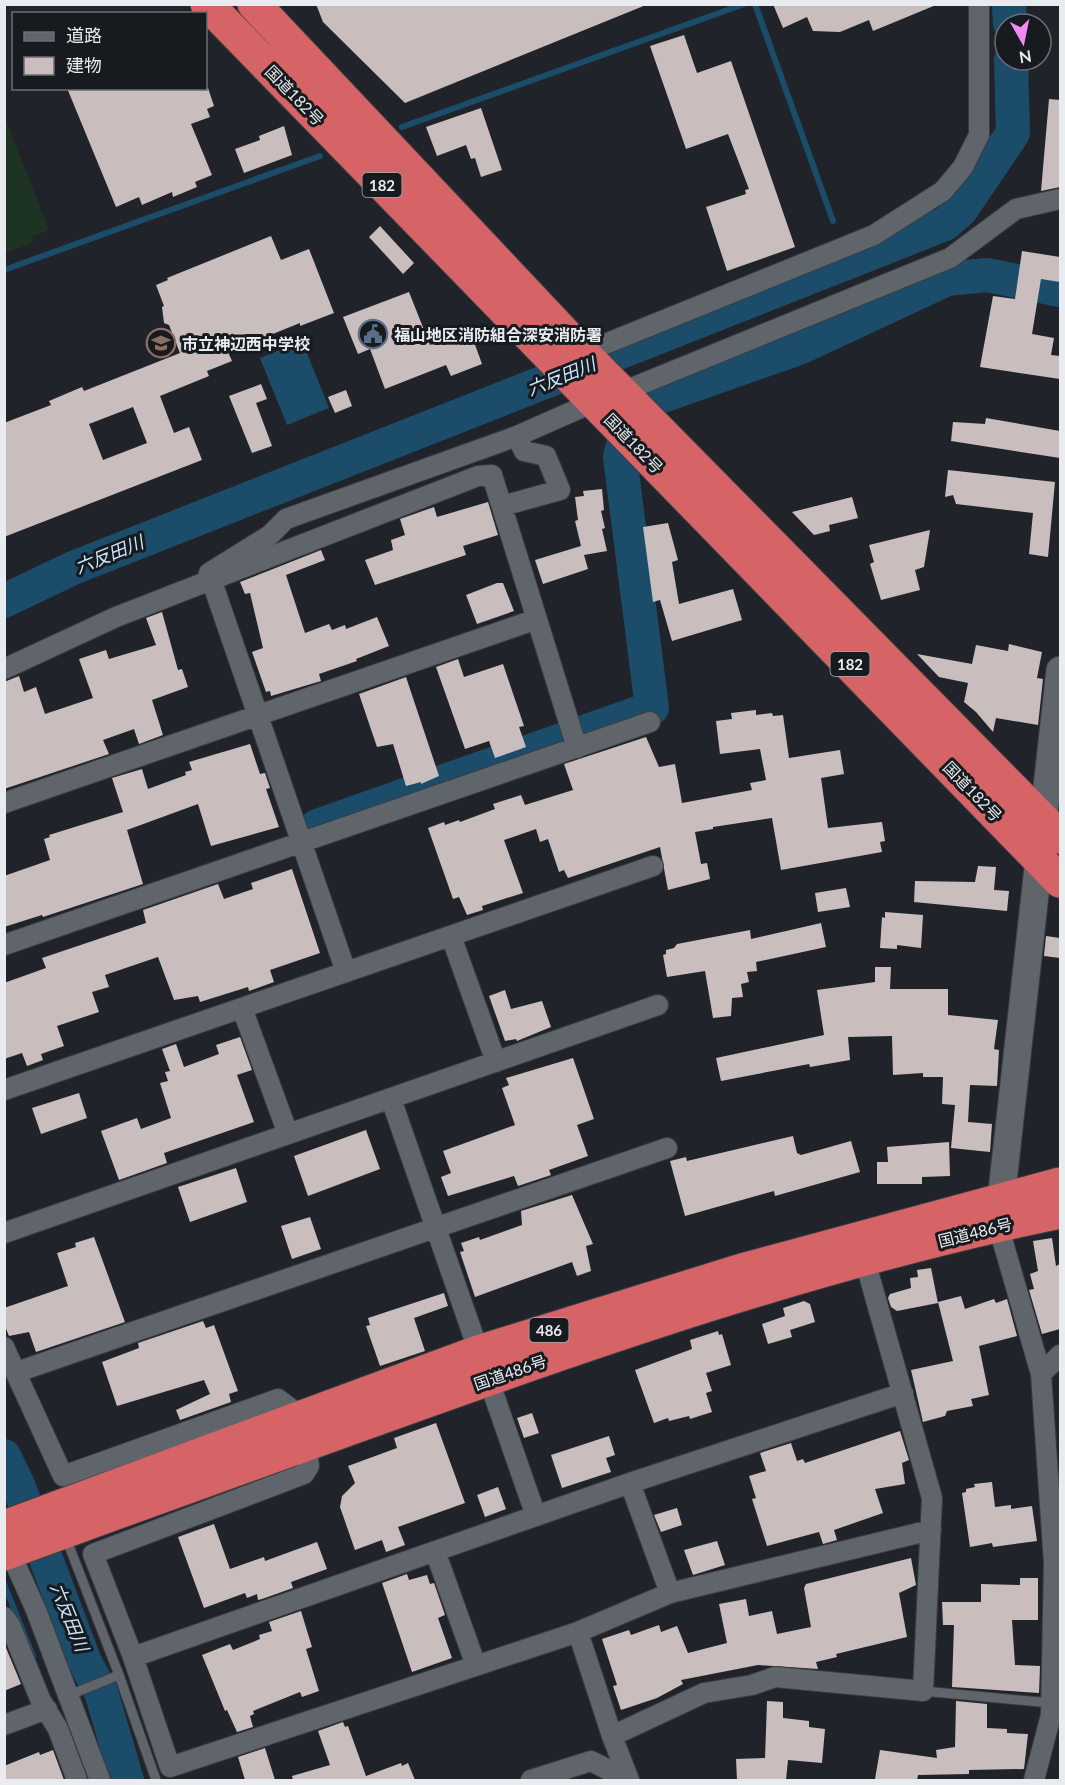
<svg xmlns="http://www.w3.org/2000/svg" width="1065" height="1785" font-family="Lato,'Noto Sans JP',sans-serif">
<style>
.green{fill:#1c3421}
.water{fill:#1b4d6a}
.lines{fill:none;stroke-linecap:round;stroke-linejoin:round}
.stream{stroke:#1b4d6a;stroke-width:6}
.river{stroke:#1b4d6a;stroke-width:34}
.building{fill:#c9bebd;fill-rule:evenodd}
.lane-casing{stroke:#3a3e43;stroke-width:11}
.street-casing{stroke:#3a3e43;stroke-width:22}
.secondary-casing{stroke:#3a3e43;stroke-width:29}
.highway-casing{stroke:#3a3e43;stroke-width:35}
.lane{stroke:#60656c;stroke-width:9}
.street{stroke:#60656c;stroke-width:20}
.secondary{stroke:#60656c;stroke-width:27}
.highway{stroke:#d66365;stroke-width:33}
.labels{text-anchor:middle;dominant-baseline:central;stroke-width:6;stroke-linejoin:round;paint-order:stroke}
.shield{fill:#171b20;stroke:#a9adb1;stroke-width:1.5}
.shield-label{font-size:15px;font-weight:bold;fill:#e8ebef}
.street-label{font-size:16px;fill:#e8ebef;stroke:#171b20}
.poi-label{font-size:16px;font-weight:bold;fill:#e8ebef;stroke:#171b20;text-anchor:start}
.water-label{font-size:18px;font-style:italic;fill:#c8e5f9;stroke:#171b20}
</style>
<rect width="100%" height="100%" fill="#20242a"/>
<path class="green" d="M5 118 49 230 32 237 34 242 5 253Z"/>
<path class="water" d="M302 341 329 408 287 425 260 358Z"/>
<g class="lines">
<path class="stream" d="M755 4 833 221
M402 127 744 4
M4 270 320 156
M863 306 867 316
M4 1584 33 1656"/>
<path class="river" d="M1009 4 1010 24
M4 601 73 568 945 224 961 210 1013 133 1011 60
M317 826 652 708 620 457 631 414 654 399 799 348 947 279 987 275 1060 290
M4 1456 18 1485 85 1662 101 1692 127 1780"/>
</g>
<path class="building" d="M316 4H646V5L405 103 323 22Z
M773 4H936V5L873 31 869 20 840 32 813 31 807 17 783 28Z
M684 35 697 73 731 61 795 247 727 271 706 207 746 194 745 190 749 189 728 134 686 149 650 46Z
M67 88H208L214 106 207 109 210 117 191 124 212 175 195 182 197 187 173 197 172 192 142 205 139 197 116 207Z
M1049 99 1060 100V187L1041 191Z
M481 108 502 170 481 177 475 158 471 159 466 145 437 156 426 127Z
M284 126 292 155 244 173 235 149 260 140 259 136Z
M380 226 414 263 403 274 369 237Z
M271 236 281 260 309 249 334 313 300 326V323L228 352 232 361 207 371 209 376 160 396 174 433 189 427 202 460 4 537V423L51 405 49 401 82 387 84 391 180 353 169 325 164 323 162 307 164 306 156 285 168 280 167 278ZM133 407 147 443 103 460 89 424Z
M1022 251 1060 257V282L1041 279 1032 334 1054 338 1051 355 1060 356V379L980 367 993 296 1015 299Z
M409 292 430 345 463 332 467 342 473 339 482 364 451 376 446 365 385 389 370 349 358 354 343 317Z
M261 384 267 399 256 403 272 446 252 453 229 396Z
M346 390 352 406 335 413 328 397Z
M986 418 1060 431V458L951 441 953 422 985 424Z
M948 470 1055 482 1048 557 1029 554 1033 513 956 504 953 495 945 497Z
M602 489 604 510 601 511 605 528 602 529 607 551 584 555 588 569 543 584 535 560 581 546 575 521 578 520 575 497 584 496 583 491Z
M852 497 858 518 829 525 830 531 814 535 792 512Z
M488 502 498 535 463 546 466 555 375 585 365 560 393 550 391 540 405 535 400 519 434 507 437 517Z
M668 523 678 560 672 562 679 604 733 589 742 620 672 641 660 600 653 602 643 527Z
M930 530 924 567 915 570 920 590 881 600 870 564 874 562 869 545Z
M321 550 325 560 286 575 305 633 329 624 332 630 345 625 346 629 377 617 389 646 356 659 357 661 319 674 321 681 271 696 270 691 266 692 252 652 263 648 250 593 245 594 240 582Z
M497 583H503L514 611 477 624 466 595Z
M162 612 178 670 182 669 188 687 152 700 163 735 139 744 134 729 103 740 109 754 4 789V682L19 676 24 692 36 687 45 714 93 698 79 659 106 650 109 659 156 645 146 618Z
M1009 644 1042 652 1037 678 1043 679 1038 725 996 718 993 732 976 712 964 702 968 683 939 677 917 654 972 664 976 645 1008 651Z
M458 659 464 677 503 664 524 726 519 727 526 747 495 758 489 741 465 749 436 667Z
M406 677 439 776 421 784V782L406 786 393 744 377 747 359 694Z
M756 710V715L772 713 773 716 783 715 789 758 840 750 844 774 821 778 828 828 882 822 885 841 880 842 882 852 781 870 772 818 713 827V829L695 832 701 864 707 863 710 879 668 890 660 847 568 878 564 870 559 872 548 839 540 842 536 829 504 840 523 893 482 906 483 910 467 915 459 897 453 899 428 828 444 822 445 825 459 820 460 822 495 809 493 804 521 795 525 805 573 790 564 764 646 737 659 767 675 764 682 803 752 790 750 783 766 780 760 749 720 754 716 721 732 719 731 713Z
M250 744 260 774 265 773 270 788 266 789 279 827 211 846 198 804 127 830 143 884 43 917 42 915 4 927V876L50 860 44 839 50 837 49 835 123 812 112 778 142 769 148 789 186 775 185 772 192 770 189 762Z
M978 866 996 867 994 890 1009 891 1007 911 914 902 915 881 975 882Z
M292 869 320 953 270 970 274 982 249 991 248 987 200 1002 198 996 174 1000 158 957 105 975 109 987 92 992 99 1012 57 1026 64 1046 41 1054 43 1060 27 1066 22 1053 4 1059V983L46 968 42 958 146 923 143 910 218 884 224 899 253 889 251 883Z
M846 888 850 907 818 912 815 893Z
M885 912 923 915 921 948 897 945V949L880 948 882 917 885 918Z
M821 923 826 947 756 962 757 971 747 972 749 982 741 984 743 997 732 998 731 1016 713 1018 705 971 667 977 663 955 666 954V950L674 948 677 944 750 930 751 939Z
M1046 936 1060 938V958L1044 956Z
M875 967H891L890 989H948V1015L998 1020 994 1049 999 1050 997 1086 970 1085 968 1122 992 1124 990 1152 951 1148 955 1105 942 1104 943 1077H923V1073L893 1075 892 1036 848 1037 850 1060 810 1067 809 1064 721 1081 716 1058 824 1035 817 990 875 982Z
M505 990 511 1009 542 1001 551 1027 517 1041 516 1039 505 1041 489 996Z
M240 1037 252 1070 237 1075 254 1122 164 1153 167 1163 119 1180 101 1131 137 1118 141 1129 171 1118 160 1083 168 1081 165 1072 170 1071 162 1049 176 1044 184 1067 219 1054 216 1045Z
M573 1058 594 1119 577 1125 588 1156 549 1170 551 1175 518 1186 514 1176 448 1196 441 1177 451 1173 443 1151 515 1125 502 1088 509 1085 506 1078Z
M79 1093 87 1118 41 1134 32 1108Z
M366 1130 380 1169 308 1196 294 1156Z
M793 1136 797 1153 801 1155 851 1141 860 1172 775 1196 774 1191 685 1216 670 1161 686 1157 687 1161Z
M949 1142 950 1176 922 1177V1184H877V1162H888L887 1147Z
M236 1168 247 1202 190 1222 178 1187Z
M572 1195 593 1244 586 1246 591 1271 577 1276 572 1262 475 1297 460 1252 464 1251 461 1243 479 1237 480 1240 522 1225 521 1211Z
M310 1217 321 1249 292 1259 281 1226Z
M94 1237 125 1322 36 1352 29 1332 9 1336 4 1324V1308L68 1286 57 1253 76 1247 75 1243Z
M1052 1238 1056 1266 1060 1264V1329L1042 1334 1029 1290 1034 1289 1030 1274 1038 1271 1033 1241Z
M931 1268 938 1303 897 1311 891 1307 888 1298 890 1294 911 1288 910 1278 918 1277 917 1270Z
M444 1293 448 1306 414 1318 425 1351 380 1366 366 1326 370 1325 368 1318Z
M961 1296 965 1309 994 1299 996 1303 1007 1299 1017 1336 979 1346 989 1395 971 1399 973 1406 947 1411 945 1416 923 1422 911 1370 953 1361 938 1302Z
M804 1301 810 1304 815 1322 790 1330 792 1337 768 1344 762 1324 785 1316 783 1308Z
M203 1321 206 1328 214 1325 238 1391 229 1394 231 1402 180 1420 176 1410 210 1394 204 1380 117 1406 102 1362 139 1348 138 1343Z
M718 1331 719 1335 722 1334 731 1365 706 1373 712 1391 706 1393 712 1412 690 1419 689 1416 669 1421 668 1418 654 1423 635 1370 692 1349 690 1340Z
M532 1413 539 1433 524 1438 517 1418Z
M436 1423 465 1503 398 1527 405 1545 386 1552 382 1540 355 1550 340 1507 342 1496 355 1483 348 1466 397 1448 394 1438Z
M900 1431 909 1460 902 1463 905 1484 875 1489 883 1513 834 1530 837 1540 823 1544 819 1532 767 1546 752 1499 756 1498 749 1476 766 1471 760 1453 791 1443 797 1461 803 1459 805 1463Z
M609 1436 615 1455 606 1458 611 1472 562 1488 551 1455Z
M992 1482 995 1507 1011 1505V1509L1032 1506 1037 1541 993 1547 992 1543 970 1547 962 1493 966 1492V1489L975 1487 974 1484Z
M498 1487 506 1509 485 1517 477 1495Z
M677 1508 682 1525 661 1532 654 1515Z
M214 1524 230 1569 264 1557 265 1561 317 1542 327 1569 291 1582 293 1588 262 1599 258 1600 257 1594 247 1598 245 1593 204 1608 178 1537Z
M717 1541 725 1565 693 1575 684 1550Z
M911 1558 916 1585 899 1593 907 1637 836 1654 837 1657 816 1662 818 1669 758 1665 681 1680 683 1684 657 1698 621 1710 613 1686 617 1685 602 1639 629 1630 631 1635 659 1625 661 1632 677 1626 688 1653 727 1643 719 1604 746 1599 749 1616 772 1611 777 1634 811 1627 804 1588 806 1584Z
M407 1574 409 1580 427 1575 430 1584 434 1583 445 1615 438 1618 452 1658 412 1672 382 1583Z
M1020 1578H1038V1620H1012L1015 1665 1040 1666 1039 1693 952 1687 954 1625H943L942 1602H981V1584L1020 1585Z
M301 1611 312 1647 306 1649 319 1691 302 1697 300 1692 253 1711 254 1714 250 1716 253 1727 237 1732 227 1710 225 1711 202 1655 230 1644 233 1650 260 1639 259 1635 272 1631 269 1622Z
M4 1643 21 1684 4 1691Z
M767 1701 783 1702V1718L809 1721V1727L825 1729 822 1763 788 1760 786 1780H737L736 1759 765 1758Z
M956 1701 987 1704V1728L1007 1729V1733L1028 1734 1024 1769 969 1770V1774L918 1775 917 1780 875 1779 880 1750 937 1758 936 1750 955 1747Z
M343 1722 345 1727 348 1726 366 1776 401 1763 402 1766 408 1763 415 1780H293L292 1776 330 1765 318 1731Z
M265 1748 275 1780H245L238 1757Z
M53 1750 64 1780H4V1766L39 1752 40 1755Z"/>
<g class="lines">
<g class="lane-casing">
<path id="lane" d="M66 1538 119 1675 156 1780
M923 1691 1051 1703
M67 1696 119 1675"/>
</g>
<g class="street-casing">
<path id="street" d="M583 353 874 235 943 191 963 167 979 135V4
M622 392 950 258 1016 209 1060 199
M502 506 560 490 546 456 524 451 517 436
M4 669 116 617 478 476 492 475 577 748
M4 803 537 619
M451 936 496 1062
M4 945 650 722
M346 972 209 573 270 535 286 519 517 436 594 402
M242 1008 288 1134
M4 1090 653 866
M391 1099 536 1516
M998 1225 1041 1374 1054 1563 1051 1715 1034 1780
M4 1233 658 1005
M4 1347 63 1476 278 1399 302 1417
M17 1372 667 1148
M1041 1374 1060 1355
M306 1445 309 1466 304 1474 93 1554 133 1657 630 1483 903 1393
M630 1483 670 1593
M435 1551 474 1660
M10 1552 36 1610 100 1780
M4 1617 10 1625 41 1701 58 1729 77 1780
M578 1632 612 1736 704 1693 752 1685 775 1677 923 1691 932 1498 865 1261
M133 1657 170 1767 578 1632 670 1593 931 1530
M4 1725 47 1709
M612 1736 629 1780
M531 1780 591 1761 628 1780"/>
</g>
<g class="secondary-casing">
<path id="secondary" d="M999 1218 1060 670"/>
</g>
<g class="highway-casing">
<path id="highway" d="M207 4 1060 881
M254 4 583 353 1060 837
M4 1527 478 1352 742 1270 1060 1184
M4 1554C128 1508 253 1464 377 1419 601 1338 827 1260 1060 1212"/>
</g>
<use href="#lane" class="lane"/>
<use href="#street" class="street"/>
<use href="#secondary" class="secondary"/>
<use href="#highway" class="highway"/>
</g>
<defs>
<g id="civic-ring" transform="scale(1.5)"><circle r="9.5" fill="#171b20" stroke="#5c6f8a" stroke-width="1.5"/><path d="M-.6-6.5H3V-4.5H.6V-3L4-1V1h2V6H-6V1h2V-1L-.6-3ZM-1.2 2.5V6h2.4V2.5Z" fill="#5c6f8a"/></g>
<g id="school-ring" transform="scale(1.5)"><circle r="9.5" fill="#171b20" stroke="#8d6e63" stroke-width="1.5"/><path d="M0-5L7-2L0 1L-7-2ZM-4 1L0 2.5L4 1V4Q0 6-4 4Z" fill="#8d6e63"/></g>
</defs>
<g fill-rule="evenodd">
<use href="#civic-ring" x="373" y="334"/>
<use href="#school-ring" x="161" y="343"/>
</g>
<g class="labels">
<g class="shield">
<rect x="362.5" y="173" width="39" height="24" rx="4.5"/>
<rect x="830.5" y="652" width="39" height="24" rx="4.5"/>
<rect x="529.5" y="1318" width="39" height="24" rx="4.5"/>
</g>
<g class="shield-label">
<text x="382" y="185">182</text>
<text x="850" y="664">182</text>
<text x="549" y="1330">486</text>
</g>
<g class="street-label">
<text transform="translate(295 95) rotate(46)">国道182号</text>
<text transform="translate(634 443) rotate(46)">国道182号</text>
<text transform="translate(973 791) rotate(46)">国道182号</text>
<text transform="translate(975 1232) rotate(-14)">国道486号</text>
<text transform="translate(510 1372) rotate(-19)">国道486号</text>
</g>
<g class="poi-label">
<text x="394" y="334">福山地区消防組合深安消防署</text>
<text x="182" y="343">市立神辺西中学校</text>
</g>
<g class="water-label">
<text transform="translate(561 376) rotate(-22)">六反田川</text>
<text transform="translate(109 554) rotate(-22)">六反田川</text>
<text transform="translate(70 1617) rotate(68)">六反田川</text>
</g>
</g>
<rect width="1065" height="1785" fill="none" stroke="#e8ebef" stroke-width="12"/>
<rect x="12" y="12" width="195" height="78" fill="#171b20" stroke="#6b6e73" stroke-width="1.5"/>
<rect x="24" y="32" width="30" height="9" fill="#60656c" stroke="#6b6e73" stroke-width="1.5"/>
<text x="66" y="42" font-size="18" fill="#e8ebef">道路</text>
<rect x="24" y="57" width="30" height="18" fill="#c9bebd" stroke="#6b6e73" stroke-width="1.5"/>
<text x="66" y="72" font-size="18" fill="#e8ebef">建物</text>
<g transform="translate(1023 42) rotate(171)"><circle r="28" fill="#171b20" stroke="#6b6e73" stroke-width="1.5"/>
<path d="M0-4.5L10 22L0 15L-10 22Z" fill="#f38af1"/>
<text y="-9" font-size="16" font-weight="bold" text-anchor="middle" fill="#e8ebef">N</text>
</g>
</svg>
